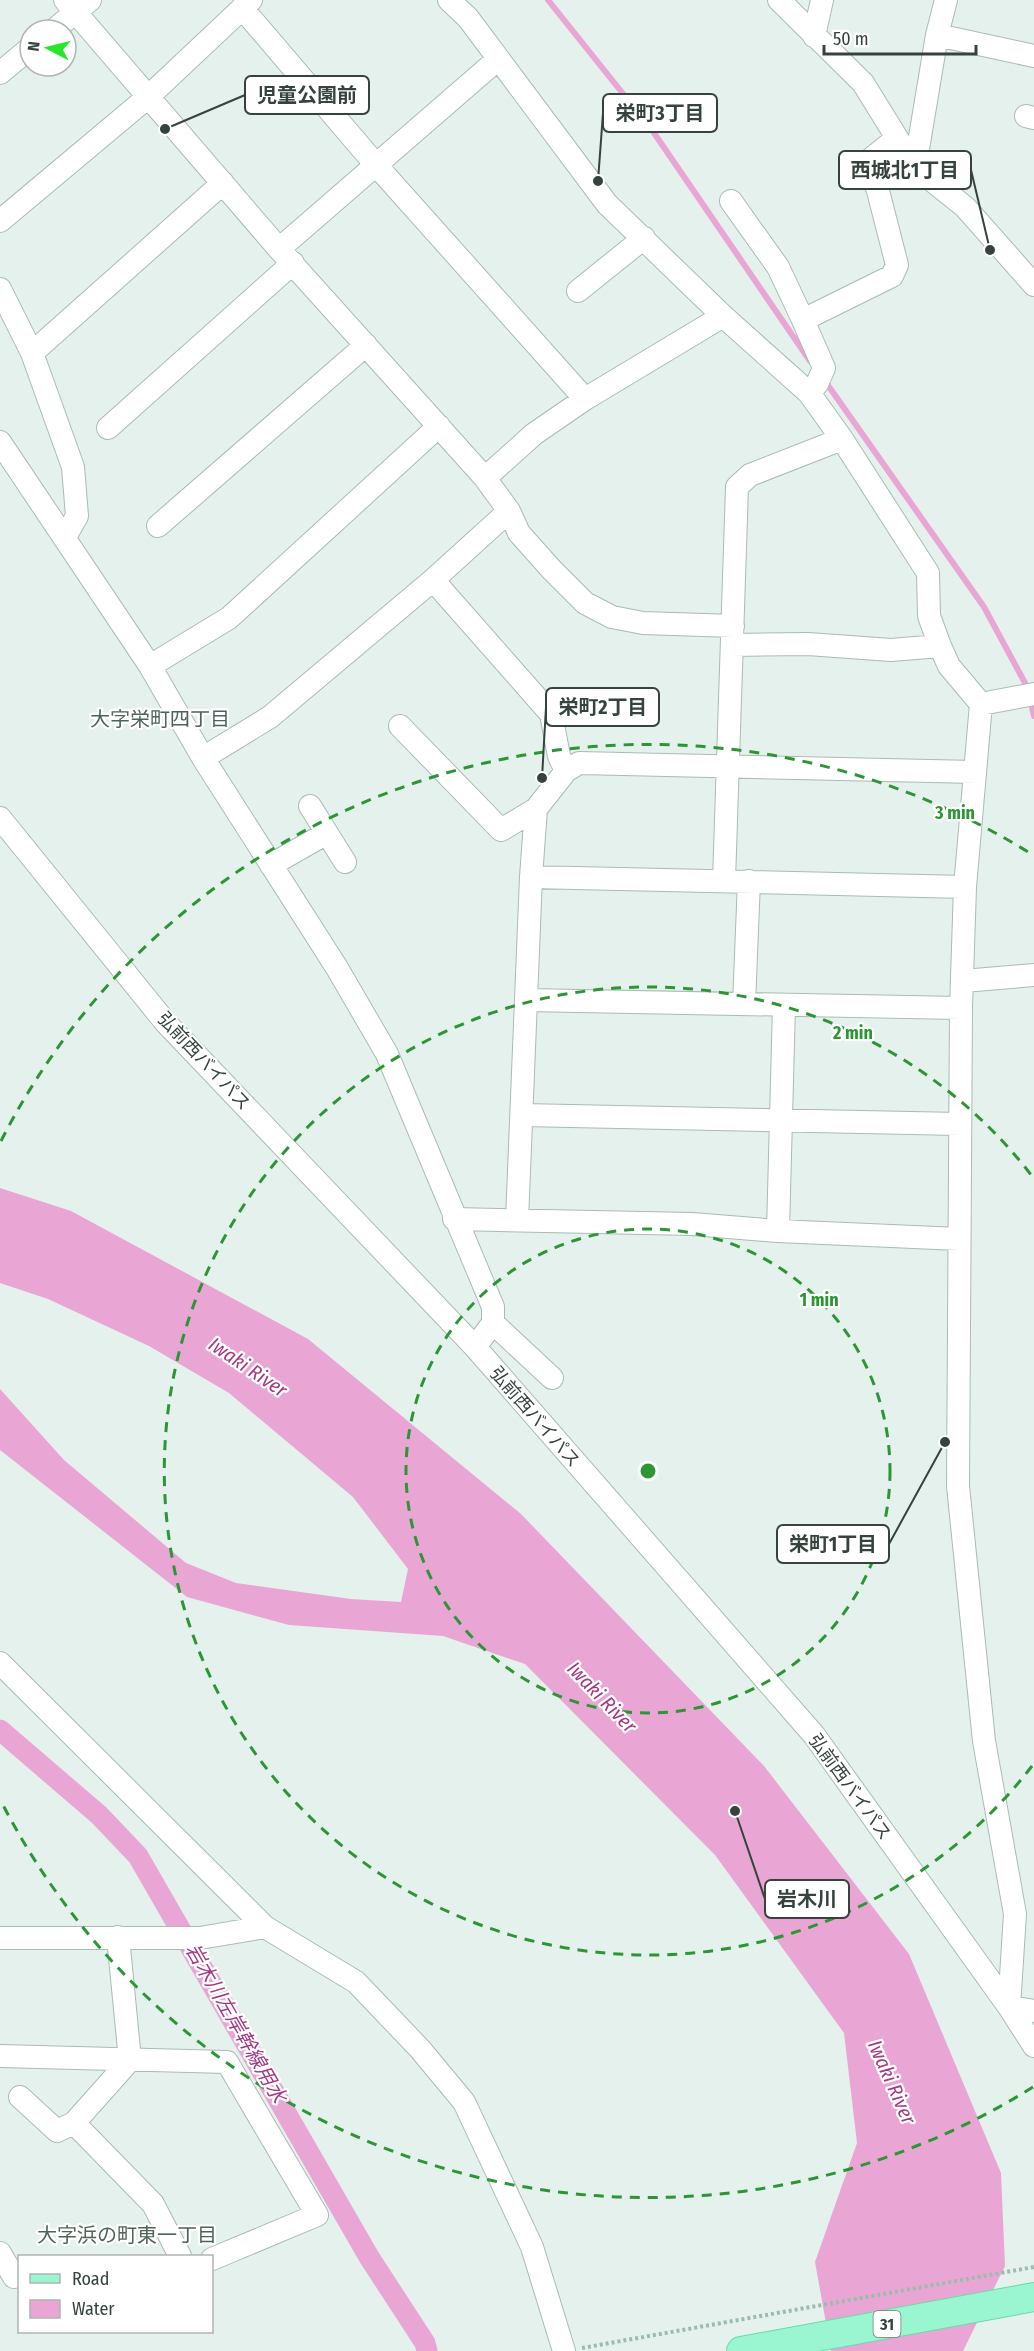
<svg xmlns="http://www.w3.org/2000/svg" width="1034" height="2351" font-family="'Fira Sans Condensed','Noto Sans JP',sans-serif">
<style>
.water{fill:#e9a6d5}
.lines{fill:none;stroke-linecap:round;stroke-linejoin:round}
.stream{stroke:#e9a6d5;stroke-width:6}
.canal{stroke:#e9a6d5;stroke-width:21}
.minor-casing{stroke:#a9bcb3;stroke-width:24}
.major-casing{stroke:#6bd9ac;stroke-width:30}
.path{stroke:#9bbcad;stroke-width:4;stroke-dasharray:3 3;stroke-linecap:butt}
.minor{stroke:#fff;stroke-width:22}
.major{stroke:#9af6d1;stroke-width:28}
.ring{fill:none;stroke:#2d9634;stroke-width:3;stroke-dasharray:10 8}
.labels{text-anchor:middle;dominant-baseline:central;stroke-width:4.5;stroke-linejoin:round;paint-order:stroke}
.shield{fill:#fff;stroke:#727b76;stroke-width:1.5}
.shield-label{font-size:16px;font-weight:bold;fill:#35433c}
.street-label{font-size:18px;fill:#35433c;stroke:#fff}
.neighbourhood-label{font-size:20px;fill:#4d6559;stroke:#fff}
.water-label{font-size:20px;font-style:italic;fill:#a53883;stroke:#fff}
.centre{fill:#2d9634;stroke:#fff;stroke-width:3}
.ring-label{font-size:18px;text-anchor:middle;font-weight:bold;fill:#2d9634;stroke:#fff;stroke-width:4.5;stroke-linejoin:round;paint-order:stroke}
.leader{fill:none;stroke:#35433c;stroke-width:2}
.callout-dot{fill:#35433c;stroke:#fff;stroke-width:2}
.callout{fill:#fff;stroke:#35433c;stroke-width:2}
.callout-label{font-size:20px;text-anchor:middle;font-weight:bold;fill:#35433c}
</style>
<rect width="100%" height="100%" fill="#e5f1ec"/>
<path class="water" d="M0 1188 71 1211 308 1339 521 1514 764 1766 909 1954 1001 2173 1005 2266 963 2351H831L815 2262 857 2143 844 2033 715 1855 525 1664 443 1636 289 1625 187 1597 0 1450V1389L64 1460 186 1563 236 1583 351 1599 401 1602 408 1569 353 1497 229 1393 149 1346 48 1299 0 1283Z"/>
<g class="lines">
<path class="stream" d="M548 0 652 130 810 361
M825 381 984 607 1025 683
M1032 707 1034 716"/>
<path class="canal" d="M0 1730 99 1815 138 1856 369 2257 425 2343 427 2351"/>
<g class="minor-casing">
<path id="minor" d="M65 0 279 249 485 478 509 511 519 533 552 570 585 603 612 617 643 623 733 626
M449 0 468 18 607 204 723 316 809 393 842 439 928 573 929 616 940 646
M779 0 863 83 915 167 965 207 1034 285
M242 8 376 165 585 399
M54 30 90 0
M937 35 1034 56
M814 36 822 0
M0 73 30 48
M1026 116 1034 118
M915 167 937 35 946 0
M731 201 778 267 803 320
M0 221 148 97 251 0
M279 249 497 60
M0 289 32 353 73 467 77 516 65 537
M578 291 644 238
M32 353 223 183
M809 393 817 384 824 368 803 320 892 276 897 265 877 187 862 166 897 138
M108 428 293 263
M0 442 150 666 203 758 337 968 387 1054 493 1307V1323L475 1347
M485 478 534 434 585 399 723 316
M158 526 366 345
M433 580 551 714 559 756 566 771
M732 645 808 644 891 650 940 646 949 666 981 704 965 887 961 1008 958 1486 984 1741 1015 1914 1009 2007 1034 2011
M150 666 229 618 439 426
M981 704 1034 694
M400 726 501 830 536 809
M203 758 270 717 433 580 509 511
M310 806 345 862
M0 818 166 1023 475 1347 814 1735 1009 2007 1034 2046
M271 865 327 833
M531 877 965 887
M724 881 737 487 750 475 842 439
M963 981 1034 975
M526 1000 961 1008
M744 1004 749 881
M522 1115 960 1124
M454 1219 692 1224 778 1231 959 1239
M517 1220 531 877 536 809 566 771 579 763 975 772
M778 1231 784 1005
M493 1323 552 1378
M0 1663 265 1927 356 1982 420 2049 464 2102 532 2247 564 2351
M118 1937 130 2060 74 2123 153 2204 180 2256
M0 1938H200L265 1927
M0 2056 227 2062 317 2215 212 2259
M20 2097 57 2131 74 2123
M0 2253 14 2277"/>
</g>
<g class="major-casing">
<path id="major" d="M741 2351 1034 2297"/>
</g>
<path class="path" d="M582 2348 1034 2267"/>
<use href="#minor" class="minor"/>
<use href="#major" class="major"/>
</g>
<g class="ring">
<circle cx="648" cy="1471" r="242"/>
<path d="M1032 1766A484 484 0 1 1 1032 1176"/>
<path d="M1033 2087A726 726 0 0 1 1 1801M1 1141A726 726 0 0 1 1033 855"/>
</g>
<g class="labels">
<rect class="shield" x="873.5" y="2311" width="27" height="26" rx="4.5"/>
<g class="shield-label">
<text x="887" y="2324">31</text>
</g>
<g class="street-label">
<text transform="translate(204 1061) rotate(47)">弘前西バイパス</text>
<text transform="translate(535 1417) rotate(49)">弘前西バイパス</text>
<text transform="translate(850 1787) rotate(54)">弘前西バイパス</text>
</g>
<g class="neighbourhood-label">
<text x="160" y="719">大字栄町四丁目</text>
<text x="127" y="2235">大字浜の町東一丁目</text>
</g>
<g class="water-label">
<text transform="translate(248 1367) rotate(34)">Iwaki River</text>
<text transform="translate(602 1697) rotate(46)">Iwaki River</text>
<text transform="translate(236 2023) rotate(60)">岩木川左岸幹線用水</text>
<text transform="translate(892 2082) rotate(66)">Iwaki River</text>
</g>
</g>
<circle cx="648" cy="1471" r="9" class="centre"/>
<g class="ring-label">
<text x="955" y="819">3 min</text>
<text x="853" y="1039">2 min</text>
<text x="819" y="1306">1 min</text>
</g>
<path class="leader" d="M165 129L245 95M598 181L603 113M990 250L971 170M542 778L546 707M945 1442L889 1544M735 1811L765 1899"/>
<g class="callout-dot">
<circle cx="165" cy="129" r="6"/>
<circle cx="598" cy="181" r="6"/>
<circle cx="990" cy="250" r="6"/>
<circle cx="542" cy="778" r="6"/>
<circle cx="945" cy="1442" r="6"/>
<circle cx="735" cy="1811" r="6"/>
</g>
<g class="callout">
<rect x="245" y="76" width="124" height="38" rx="6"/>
<rect x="603" y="94" width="114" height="38" rx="6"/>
<rect x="839" y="151" width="132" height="38" rx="6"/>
<rect x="546" y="688" width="113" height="38" rx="6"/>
<rect x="777" y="1525" width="112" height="38" rx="6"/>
<rect x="765" y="1880" width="84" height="38" rx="6"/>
</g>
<g class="callout-label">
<text x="307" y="102">児童公園前</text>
<text x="660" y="120">栄町3丁目</text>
<text x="905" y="177">西城北1丁目</text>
<text x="603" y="714">栄町2丁目</text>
<text x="833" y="1551">栄町1丁目</text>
<text x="807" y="1906">岩木川</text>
</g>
<rect x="18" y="2255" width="195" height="78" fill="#ffffff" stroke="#aeb4b1" stroke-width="1.5"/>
<rect x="30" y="2274" width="30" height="9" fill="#9af6d1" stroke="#aeb4b1" stroke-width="1.5"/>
<text x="72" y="2285" font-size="18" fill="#35433c">Road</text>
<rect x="30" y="2300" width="30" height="18" fill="#e9a6d5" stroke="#aeb4b1" stroke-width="1.5"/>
<text x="72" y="2315" font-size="18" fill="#35433c">Water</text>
<g transform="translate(48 48) rotate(277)"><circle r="28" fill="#ffffff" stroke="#aeb4b1" stroke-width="1.5"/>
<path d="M0-4.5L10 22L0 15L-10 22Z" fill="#25e82d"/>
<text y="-9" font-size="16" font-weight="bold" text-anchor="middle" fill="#35433c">N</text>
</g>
<path d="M824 45v9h152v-9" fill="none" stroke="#35433c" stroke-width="3"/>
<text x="833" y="45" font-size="18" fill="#35433c" stroke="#ffffff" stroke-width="4.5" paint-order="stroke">50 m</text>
</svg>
